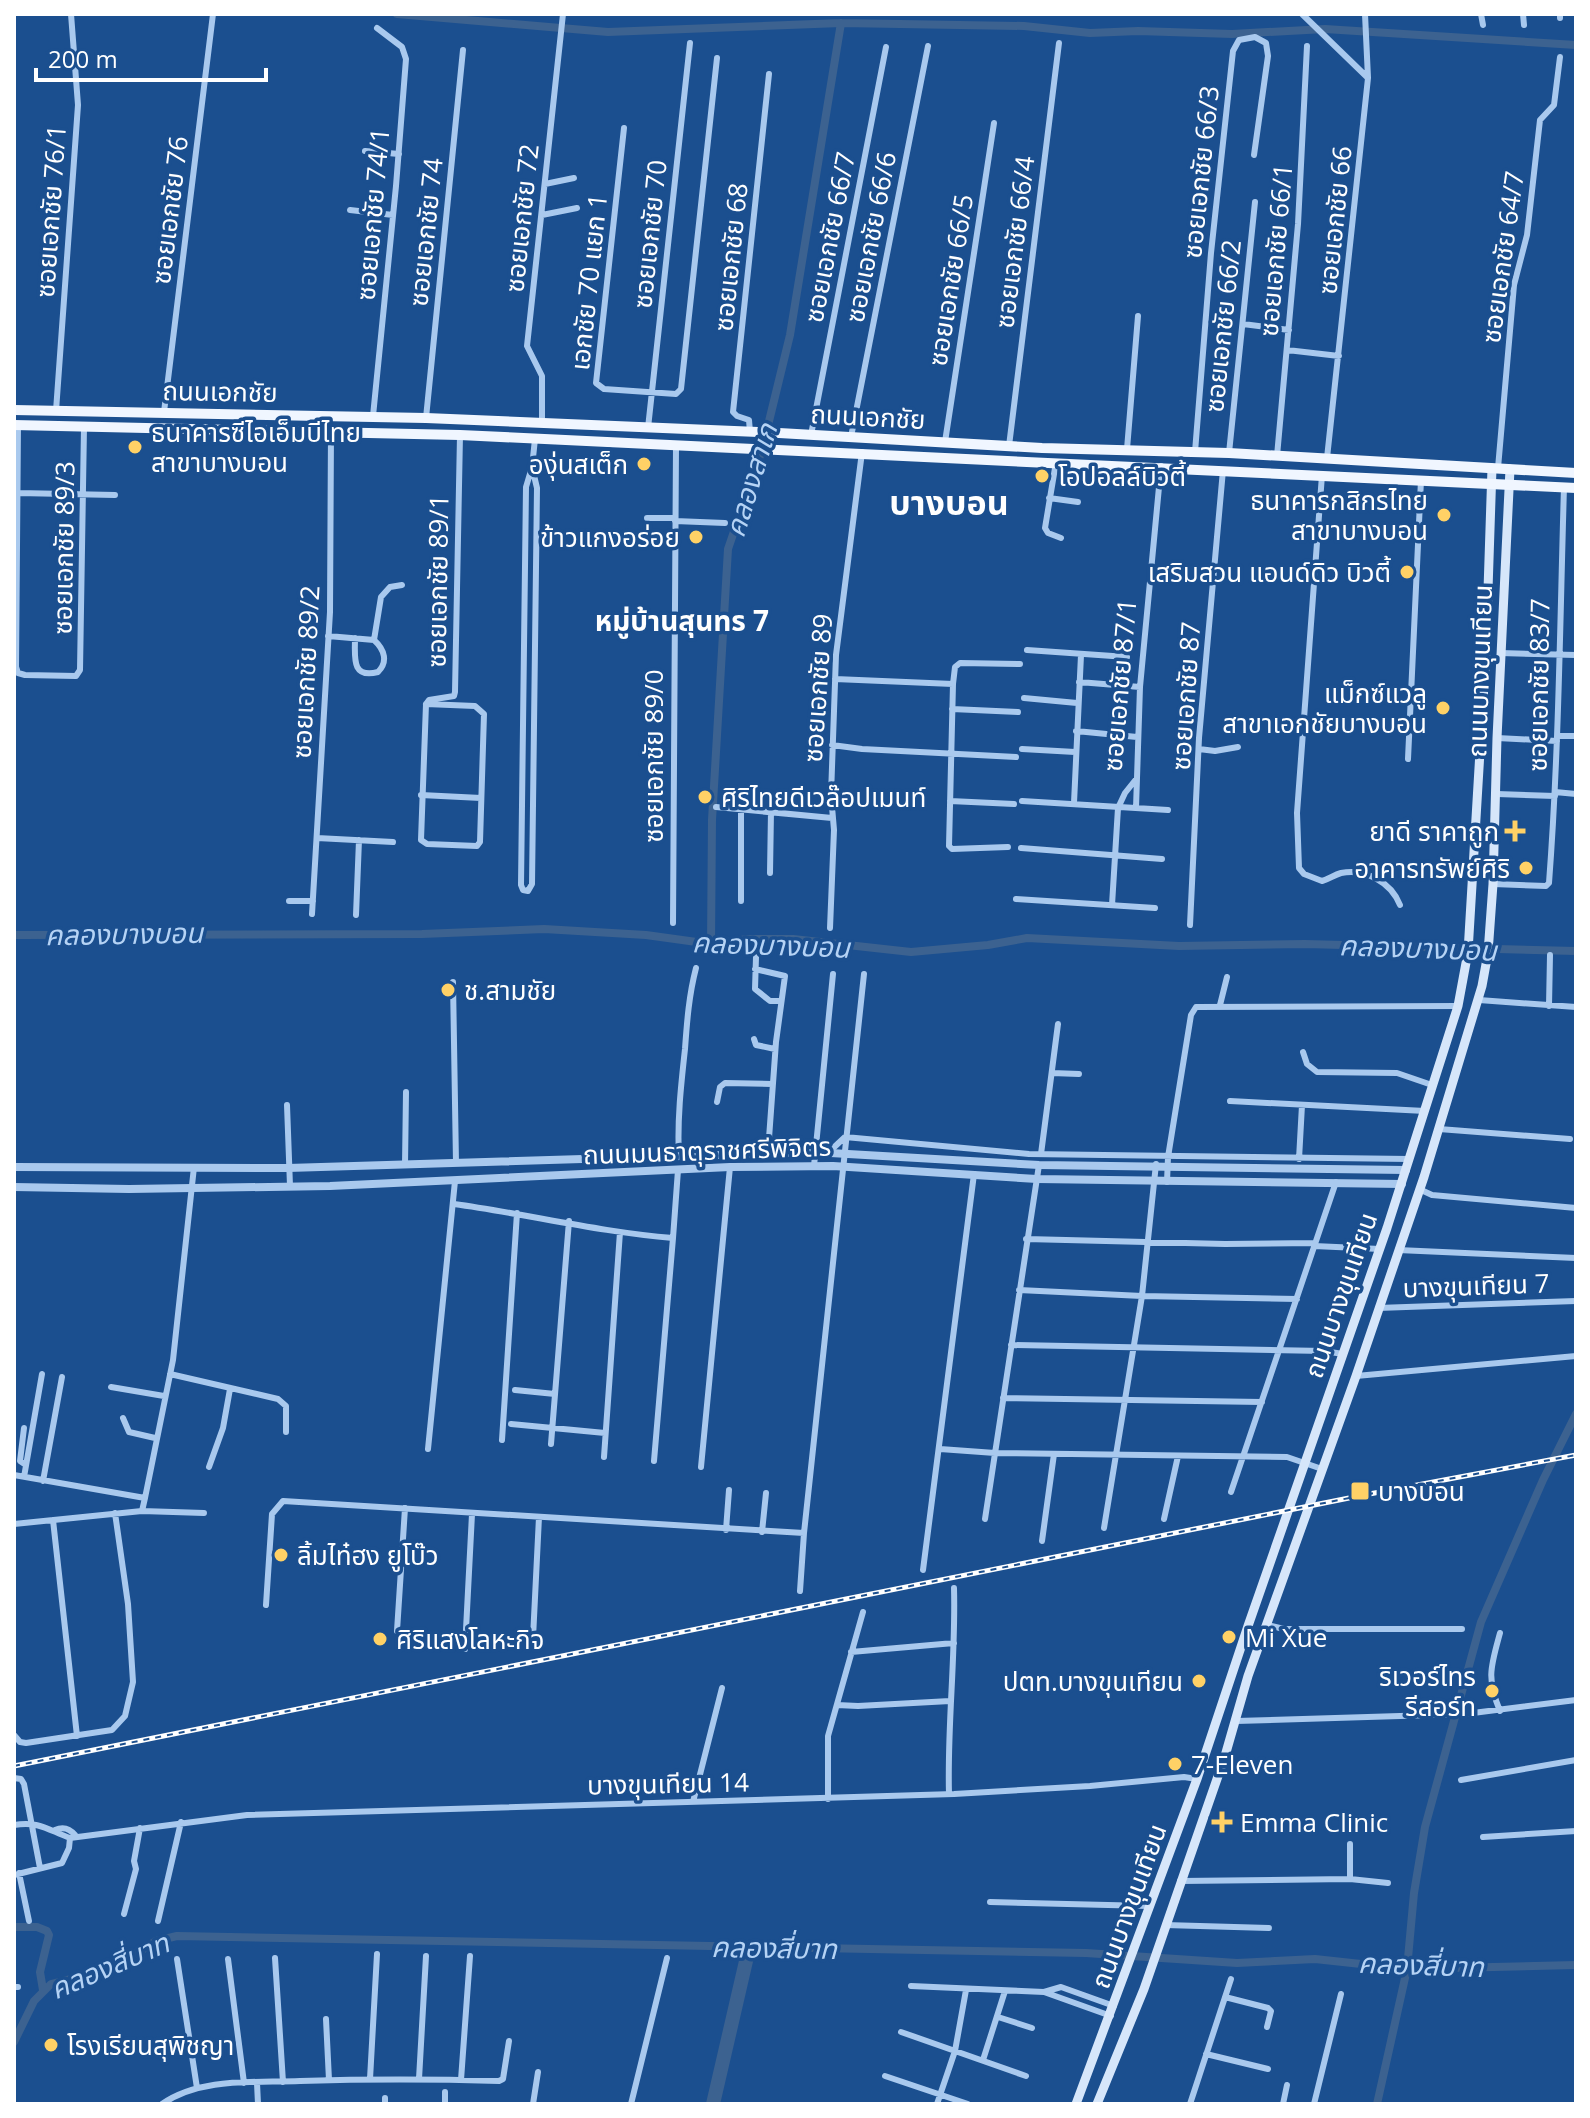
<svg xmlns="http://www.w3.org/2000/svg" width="1590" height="2118" font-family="'Open Sans','Noto Sans Thai',sans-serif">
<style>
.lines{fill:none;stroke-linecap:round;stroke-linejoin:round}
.canal{stroke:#3c6290;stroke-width:8}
.river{stroke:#3c6290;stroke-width:14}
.minor{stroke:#a9c9ee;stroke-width:6}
.tertiary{stroke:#a9c9ee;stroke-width:8}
.secondary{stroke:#d6e6fa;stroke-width:9}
.primary{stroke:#f0f6ff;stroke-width:10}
.rail-casing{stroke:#fff;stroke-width:5}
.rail{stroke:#1b4f8f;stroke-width:2;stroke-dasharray:6;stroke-linecap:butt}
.poi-dot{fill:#ffd166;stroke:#1b4f8f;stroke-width:3}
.labels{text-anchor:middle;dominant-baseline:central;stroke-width:7;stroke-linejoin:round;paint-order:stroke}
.street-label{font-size:26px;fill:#fff;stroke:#1b4f8f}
.poi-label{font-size:26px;fill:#fff;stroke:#1b4f8f;text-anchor:start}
.water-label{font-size:28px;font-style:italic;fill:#b5d3f5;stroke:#1b4f8f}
.neighbourhood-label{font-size:28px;font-weight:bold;fill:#fff;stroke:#1b4f8f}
.district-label{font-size:34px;font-weight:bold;fill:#fff;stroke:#1b4f8f}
</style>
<rect width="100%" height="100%" fill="#1b4f8f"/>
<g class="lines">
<path class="canal" d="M397 14 608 32 841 23 1024 26 1090 33 1138 31 1232 34 1325 29 1576 45
M14 935 422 934 544 929 646 935 711 944 748 939H793L911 952 988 945 1027 938 1179 946 1305 944 1576 951
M711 944 712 820 728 549 762 450 790 335 841 23
M14 1927H37L47 1931 49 1935 40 1972 43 1990
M14 2042 34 2001 51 1984 113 1968 156 1941 177 1936 1086 1953 1237 1963 1315 1959 1407 1969 1576 1965
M1377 2104 1407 1969 1414 1893 1425 1827 1481 1622 1543 1480 1576 1414"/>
<path class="river" d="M713 2104 749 1948"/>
<path class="minor" d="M1302 14 1368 78 1327 458
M1365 14 1368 78
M1481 14 1483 25
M1523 14 1524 25
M1560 14V18
M624 128 596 383 604 389 676 394 681 389 717 58
M365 151 399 154
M545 184 574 178
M350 210 393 215
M542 215 577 208
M1243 324 1289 330
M1287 350 1339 356
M56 411 78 105 71 14
M164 412 213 14
M373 416 396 186 406 59 402 47 377 28
M426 418 463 50
M542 424V376L527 346 563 14
M18 425 16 667 18 673 25 675 76 676 80 670 84 427
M648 428 690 43
M750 432 749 420 737 416 733 412 769 74
M811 435 886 47
M851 437 928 46
M945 442 994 123
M1009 446 1059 43
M1127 449 1138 316
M1195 452 1211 253 1233 51 1239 40 1255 37 1266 43 1268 56 1254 155
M1229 453 1255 202
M1277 456 1298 224 1307 46
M1056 462 1045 528 1048 533 1061 538
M532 467 537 488 532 884 528 891 523 890 521 885 526 487 532 467 535 439
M1498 468 1514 285 1527 235 1540 120 1554 105 1560 57
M1322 475 1297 813 1299 868 1304 874 1322 881C1329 879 1334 875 1341 873 1365 868 1391 882 1400 905
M18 493 115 495
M1049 498 1078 502
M647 518H675
M675 521 725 523
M328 636 374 640C385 650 388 662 378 672 351 679 355 657 355 638
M374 640 381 597 390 587 402 585
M1027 650 1127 657
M1500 653 1576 655
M835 679 953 684
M1079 682 1140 687
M1024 698 1077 703
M426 704 475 706 484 714 480 842 477 846 427 844 421 840Z
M426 704 429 700 454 696 455 692 460 435
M952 709 1018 712
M1076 731 1137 737
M1558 736H1576
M1497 738 1557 741
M832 745 862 749 1016 757
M1022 749 1075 752
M1199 749 1215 751 1238 747
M1408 759 1421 480
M1555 792 1576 794
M1497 794 1555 796
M421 795 481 798
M950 801 1014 804
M1022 801 1168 810
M1074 803 1081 655
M716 807 832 818
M1136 808 1137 778
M317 838 393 842
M1008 847 952 849 949 846 953 684 955 667 960 663 1020 664
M1021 848 1162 859
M770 873 771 811
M1493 884 1546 886 1549 883C1559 751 1560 619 1564 487
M1016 899 1155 908
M289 901H313
M741 901V807
M1112 905 1118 808 1125 793 1137 778 1140 687 1161 466
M312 914 330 612 331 430
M356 915 359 840
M673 923 676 446
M1190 925 1199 738 1223 470
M830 928 834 830 831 795 836 655 862 452
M756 957 755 989 770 1001H781
M755 969 785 976 776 1042 768 1152
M453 982 456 1163
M1479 1000 1576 1007
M1220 1005 1227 977
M1549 1006 1550 955
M754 1039 756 1045 775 1049
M1303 1052 1307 1064 1317 1072 1397 1073 1432 1085
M1052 1073 1079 1074
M1230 1101 1425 1111
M717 1102 720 1087 725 1083 772 1084
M287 1105 290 1186
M1439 1129 1570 1139
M829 1152 845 1137 1029 1154 1410 1159
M1041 1154 1058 1024
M679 1157C677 1121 681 1085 685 1049 687 1021 689 995 696 968
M1299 1159 1302 1105
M405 1165 406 1092
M814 1166 833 974
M1167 1182 1168 1157 1191 1015 1196 1007 1458 1006
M1419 1189 1432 1195 1576 1208
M454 1204C527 1214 599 1232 673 1238L678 1170
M1026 1239 1225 1244 1315 1243
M1314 1246 1380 1249
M1398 1250 1576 1258
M1019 1290 1142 1296 1297 1299
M1378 1308 1576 1301
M1011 1345 1324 1351 1343 1354
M170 1374 278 1399 286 1406V1432
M1356 1376 1576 1356
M111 1387 164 1396
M515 1390 555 1394
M1003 1398 1262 1402
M123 1418 129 1432 155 1438
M511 1424 605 1433
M24 1428 20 1461 26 1465
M502 1440 517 1213
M551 1444 569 1221
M428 1449 455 1181
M940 1449 995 1453 1287 1457 1322 1469
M604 1457 620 1232
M654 1461 673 1238
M209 1467 223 1428 230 1389
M701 1467 730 1167
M14 1475 145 1498 173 1360 194 1167
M24 1477 42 1374
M43 1481 62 1377
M1231 1492 1336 1182
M142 1511 204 1513
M985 1519 1039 1165
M1164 1519 1178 1456
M53 1520 77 1736
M14 1524 142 1511 145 1498
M1104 1528 1142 1296 1156 1164
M726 1530 729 1490
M762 1532 766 1493
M1042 1541 1054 1454
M923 1570 974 1174
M800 1591 804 1533
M266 1605 272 1514 283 1501 804 1533 864 974
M1267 1625 1284 1629H1462
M397 1631 405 1508
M533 1638 539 1517
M465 1649 472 1514
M851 1652 954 1643
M837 1705 858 1706 950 1701
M1500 1711C1486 1678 1491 1666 1500 1633
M1236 1721 1465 1714 1576 1700
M14 1735 20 1742 26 1743 112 1730 125 1716 133 1682 128 1604 115 1513
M14 1778 21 1779 24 1784 40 1868
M1461 1780 1576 1760
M949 1794C947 1725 956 1657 954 1588
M828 1799V1736L863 1612
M693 1802 722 1688
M14 1825C40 1821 48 1830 70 1838L247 1815 954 1794 1090 1786 1184 1777 1197 1779
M55 1830C64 1826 70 1829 75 1835
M1483 1837 1576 1831
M19 1873 29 1921
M14 1875 62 1863 69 1848 70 1838
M1350 1879V1844
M1180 1881 1350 1879 1388 1883
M990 1902 1149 1906
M124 1914 136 1869 134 1861 140 1828
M158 1921 181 1822
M1165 1925 1269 1928
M275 1958 283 2082
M177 1959 197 2088
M228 1959 244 2083
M911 1986 1044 1992 1061 1987 1114 2006
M14 1987H18
M1044 1992 1111 2016
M1225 1997 1268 2008 1271 2011 1267 2027
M998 2017 1032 2028
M326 2019 329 2080
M901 2032 1026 2076
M1206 2054 1268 2069
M983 2060 1005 1991
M885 2076 968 2104
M370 2079 377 1954
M419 2079 426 1956
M461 2080 470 1956
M257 2083 258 2104
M385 2098V2104
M162 2104C201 2077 255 2083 300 2081 367 2079 433 2079 499 2081L503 2079 509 2041
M445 2104V2092
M533 2104 538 2072
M631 2104 667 1958
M937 2104 955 2051 966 1990
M1190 2104 1231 1979
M1283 2104 1287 2085
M1314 2104 1341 1994"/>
<path class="tertiary" d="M14 1167 288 1168 813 1152 1039 1165 1406 1170
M14 1187 129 1189 330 1186 730 1167 833 1166 1037 1179 1402 1184"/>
<path class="secondary" d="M1076 2104 1197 1779 1248 1626 1387 1228 1458 1006 1468 952 1486 651 1492 468
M1097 2104 1144 1989 1225 1756 1248 1676 1356 1376 1424 1177 1482 986 1488 953 1493 884 1497 738 1510 469"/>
<path class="primary" d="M14 410 426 418 779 433 1042 448 1229 453 1576 473
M14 425 460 435 1576 488"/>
<g class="rail-casing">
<path id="rail" d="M14 1766 1364 1495 1576 1455"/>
</g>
<use href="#rail" class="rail"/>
</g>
<g class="poi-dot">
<circle cx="135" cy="447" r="8"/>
<circle cx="644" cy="464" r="8"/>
<circle cx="1042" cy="476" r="8"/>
<circle cx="1444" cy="515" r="8"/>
<circle cx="696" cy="537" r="8"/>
<circle cx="1407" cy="572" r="8"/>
<circle cx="1443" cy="708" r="8"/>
<circle cx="705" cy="797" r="8"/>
<path d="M1511 819h8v8h8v8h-8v8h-8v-8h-8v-8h8z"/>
<circle cx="1526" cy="868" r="8"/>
<circle cx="448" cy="990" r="8"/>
<rect x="1350" y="1481" width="20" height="20" rx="4"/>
<circle cx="281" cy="1555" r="8"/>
<circle cx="1229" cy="1637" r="8"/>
<circle cx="380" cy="1639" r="8"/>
<circle cx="1199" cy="1681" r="8"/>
<circle cx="1492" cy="1691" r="8"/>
<circle cx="1175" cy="1764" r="8"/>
<path d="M1218 1810h8v8h8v8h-8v8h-8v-8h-8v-8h8z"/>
<circle cx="51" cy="2045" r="8"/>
</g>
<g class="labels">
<g class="street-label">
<text transform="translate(1200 172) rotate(-84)">ซอยเอกชัย 66/3</text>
<text transform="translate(169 210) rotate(-83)">ซอยเอกชัย 76</text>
<text transform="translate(50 211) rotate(-86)">ซอยเอกชัย 76/1</text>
<text transform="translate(372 214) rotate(-85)">ซอยเอกชัย 74/1</text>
<text transform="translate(521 218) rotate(-84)">ซอยเอกชัย 72</text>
<text transform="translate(1334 220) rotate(-84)">ซอยเอกชัย 66</text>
<text transform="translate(425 232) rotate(-84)">ซอยเอกชัย 74</text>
<text transform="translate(649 234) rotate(-84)">ซอยเอกชัย 70</text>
<text transform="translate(829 237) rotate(-79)">ซอยเอกชัย 66/7</text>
<text transform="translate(870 237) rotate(-79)">ซอยเอกชัย 66/6</text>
<text transform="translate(1014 242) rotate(-83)">ซอยเอกชัย 66/4</text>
<text transform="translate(1275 250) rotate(-85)">ซอยเอกชัย 66/1</text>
<text transform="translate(730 257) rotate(-84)">ซอยเอกชัย 68</text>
<text transform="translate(1502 257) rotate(-82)">ซอยเอกชัย 64/7</text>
<text transform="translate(950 280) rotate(-81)">ซอยเอกชัย 66/5</text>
<text transform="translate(588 282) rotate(-84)">เอกชัย 70 แยก 1</text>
<text transform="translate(1222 326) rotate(-84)">ซอยเอกชัย 66/2</text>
<text transform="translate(220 391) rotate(1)">ถนนเอกชัย</text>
<text transform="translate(868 416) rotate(3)">ถนนเอกชัย</text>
<text transform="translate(63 548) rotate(-89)">ซอยเอกชัย 89/3</text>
<text transform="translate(437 581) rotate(-89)">ซอยเอกชัย 89/1</text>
<text transform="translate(1479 671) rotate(-88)">ถนนบางขุนเทียน</text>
<text transform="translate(305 672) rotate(-87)">ซอยเอกชัย 89/2</text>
<text transform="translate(1119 685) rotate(-85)">ซอยเอกชัย 87/1</text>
<text transform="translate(1538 685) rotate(-89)">ซอยเอกชัย 83/7</text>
<text transform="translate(817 688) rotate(-86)">ซอยเอกชัย 89</text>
<text transform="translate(1185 696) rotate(-86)">ซอยเอกชัย 87</text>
<text transform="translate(653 756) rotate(-90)">ซอยเอกชัย 89/0</text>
<text transform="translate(707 1150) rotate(-2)">ถนนมนธาตุราชศรีพิจิตร</text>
<text transform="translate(1476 1285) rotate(-2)">บางขุนเทียน 7</text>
<text transform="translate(1340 1295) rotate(-71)">ถนนบางขุนเทียน</text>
<text transform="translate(668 1783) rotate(-1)">บางขุนเทียน 14</text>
<text transform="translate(1128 1906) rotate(-70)">ถนนบางขุนเทียน</text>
</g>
<g class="poi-label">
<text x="151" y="432">ธนาคารซีไอเอ็มบีไทย<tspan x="151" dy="30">สาขาบางบอน</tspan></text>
<text x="628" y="464" text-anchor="end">องุ่นสเต็ก</text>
<text x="1058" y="476">โอปอลล์บิวตี้</text>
<text x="1428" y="500" text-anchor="end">ธนาคารกสิกรไทย<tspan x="1428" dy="30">สาขาบางบอน</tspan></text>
<text x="680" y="537" text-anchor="end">ข้าวแกงอร่อย</text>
<text x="1391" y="572" text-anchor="end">เสริมสวน แอนด์ดิว บิวตี้</text>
<text x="1427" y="693" text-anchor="end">แม็กซ์แวลู<tspan x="1427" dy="30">สาขาเอกชัยบางบอน</tspan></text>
<text x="721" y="797">ศิริไทยดีเวล๊อปเมนท์</text>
<text x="1499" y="831" text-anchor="end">ยาดี ราคาถูก</text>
<text x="1510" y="868" text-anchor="end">อาคารทรัพย์ศิริ</text>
<text x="464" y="990">ช.สามชัย</text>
<text x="1378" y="1491">บางบอน</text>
<text x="297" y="1555">ลิ้มไท๋ฮง ยูโบ๊ว</text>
<text x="1245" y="1637">Mi Xue</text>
<text x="396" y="1639">ศิริแสงโลหะกิจ</text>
<text x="1476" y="1676" text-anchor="end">ริเวอร์ไทร<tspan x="1476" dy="30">รีสอร์ท</tspan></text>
<text x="1183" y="1681" text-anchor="end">ปตท.บางขุนเทียน</text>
<text x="1191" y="1764">7-Eleven</text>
<text x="1240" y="1822">Emma Clinic</text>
<text x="67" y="2045">โรงเรียนสุพิชญา</text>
</g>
<g class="water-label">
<text transform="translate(750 480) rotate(-73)">คลองสาเก</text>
<text transform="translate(124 933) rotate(-1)">คลองบางบอน</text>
<text transform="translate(771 944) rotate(2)">คลองบางบอน</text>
<text transform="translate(1418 947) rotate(2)">คลองบางบอน</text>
<text transform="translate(774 1947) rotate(1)">คลองสี่บาท</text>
<text transform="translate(1421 1964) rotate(2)">คลองสี่บาท</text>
<text transform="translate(109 1965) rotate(-23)">คลองสี่บาท</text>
</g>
<g class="neighbourhood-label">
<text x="682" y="620">หมู่บ้านสุนทร 7</text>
</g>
<g class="district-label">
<text x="949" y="502">บางบอน</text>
</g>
</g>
<rect width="1590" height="2118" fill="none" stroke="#ffffff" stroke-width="32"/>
<path d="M36 68v12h230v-12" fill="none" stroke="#ffffff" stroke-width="4"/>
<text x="48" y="68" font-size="24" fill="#ffffff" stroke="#1b4f8f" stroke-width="6" paint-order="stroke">200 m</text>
</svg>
